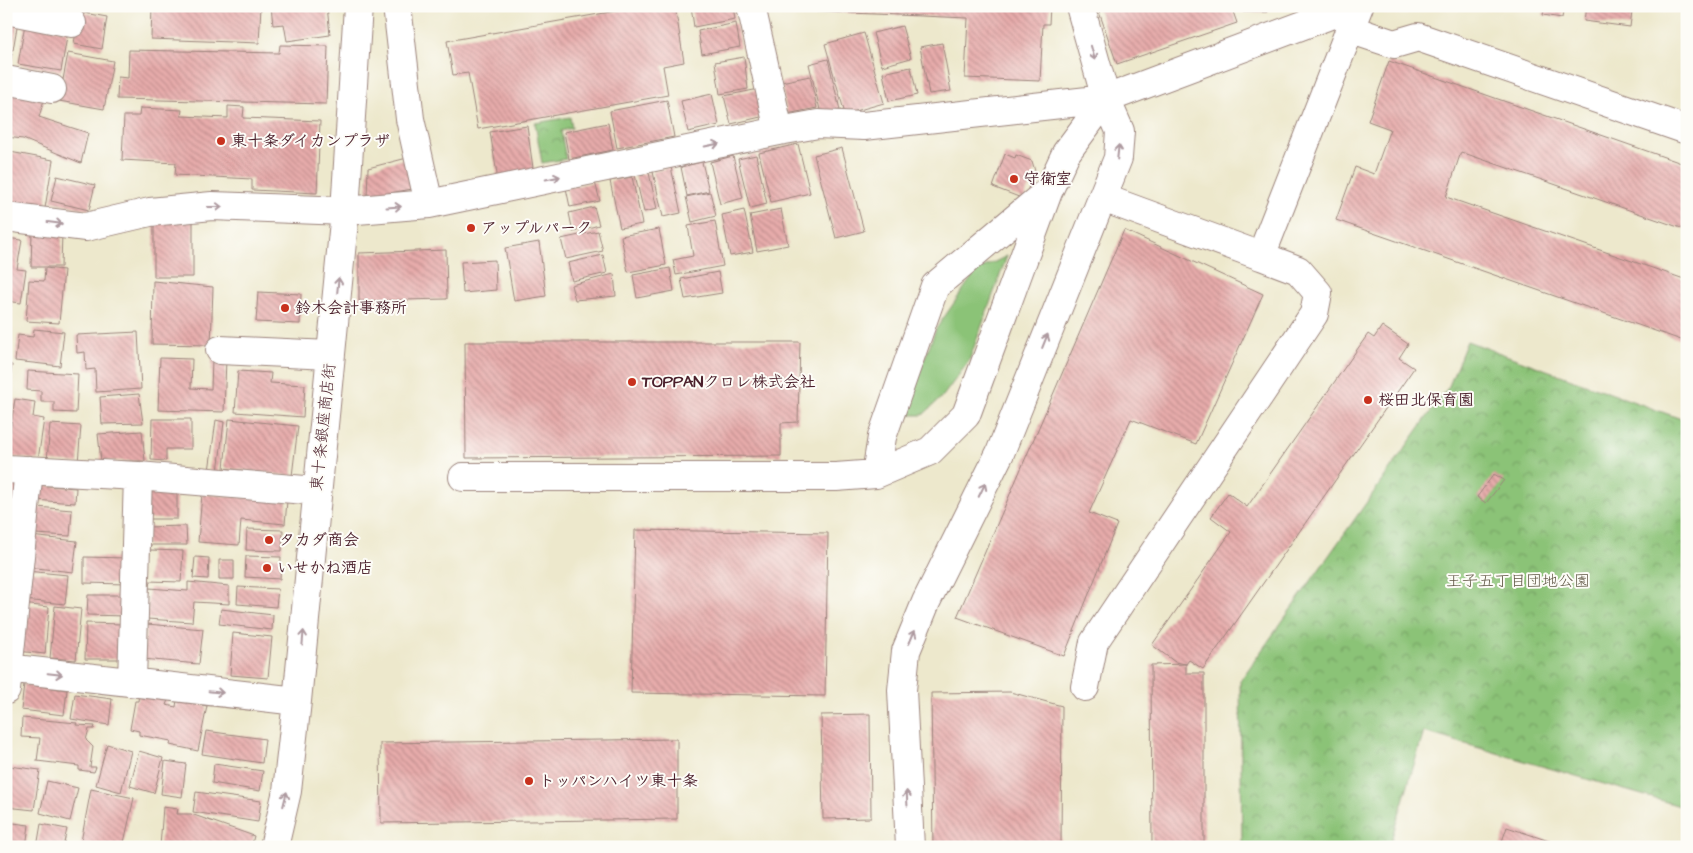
<svg xmlns="http://www.w3.org/2000/svg" width="1693" height="853" font-family="'Architects Daughter','Klee One',sans-serif">
<style>
.grass{fill:#8bc377;stroke:#6a7151}
.park{fill:url(#park-crowns);stroke:#6a7151}
.building{fill:url(#building-back-hatch)}
.lines{fill:none;stroke-linecap:round;stroke-linejoin:round}
.minor-casing{stroke:#9c847c;stroke-width:30}
.minor{stroke:#fff;stroke-width:28}
.oneway{stroke:#ae9aa0}
.poi-dot{fill:#c8321e;stroke:#fdfcf7;stroke-width:2}
.labels{text-anchor:middle;dominant-baseline:central;stroke-width:4;stroke-linejoin:round;paint-order:stroke}
.poi-label{font-size:16px;font-weight:bold;fill:#4a1f2b;stroke:#fdfcf7;text-anchor:start}
.street-label{font-size:16px;fill:#4a1f2b;stroke:#fdfcf7}
.park-label{font-size:16px;fill:#615846;stroke:#fdfcf7}
</style>
<defs>
<pattern id="park-crowns" width="20" height="18" patternUnits="userSpaceOnUse" patternTransform="scale(1.25)"><rect width="20" height="18" fill="#8bc377"/><path d="M2 6a3 3 0 1 1 6 0M12 15a3 3 0 1 1 6 0" fill="none" stroke="#749e62"/></pattern>
<pattern id="building-back-hatch" width="6" height="6" patternUnits="userSpaceOnUse" patternTransform="scale(1.25)"><rect width="6" height="6" fill="#e7acab"/><path d="M-1 5l2 2M0 0l6 6M5-1l2 2" fill="none" stroke="#bd8b8b"/></pattern>
</defs>
<rect width="100%" height="100%" fill="#fdfcf7"/>
<filter id="ink" filterUnits="userSpaceOnUse"><feTurbulence type="fractalNoise" baseFrequency=".02" numOctaves="2"/><feDisplacementMap in="SourceGraphic" scale="10" xChannelSelector="R" yChannelSelector="G"/><feConvolveMatrix kernelMatrix="1 2 1 2 8 2 1 2 1" color-interpolation-filters="sRGB"/></filter>
<filter id="wash" filterUnits="userSpaceOnUse"><feTurbulence type="fractalNoise" baseFrequency=".0096" numOctaves="4" result="noise"/><feDisplacementMap in="SourceGraphic" scale="20" xChannelSelector="R" yChannelSelector="G"/><feGaussianBlur stdDeviation="1.12" result="paint"/><feColorMatrix in="noise" values="0 0 0 0 0 0 0 0 0 0 0 0 0 0 0 0 0 1.4 0 .05"/><feComposite in="paint" operator="in"/></filter>
<g filter="url(#wash)">
<rect width="100%" height="100%" fill="#ede8cc"/>
<path class="grass" d="M1007 256 969 361 943 396 923 415H909L906 407 936 329 976 271Z"/>
<path class="park" d="M570 117 572 128 561 131 566 159 542 163 535 123Z
M1467 341 1687 421V808L1424 732 1389 847H1242L1240 681 1449 386Z"/>
<g id="blocks">
<path class="building" d="M152 6H261L259 43 151 39Z
M271 6H327L330 35 287 41 284 24 273 25Z
M644 6H675L684 62 663 66 668 95 478 129 468 73 453 75 447 41Z
M691 6H733L735 19 694 27Z
M803 6H1050L1049 24H1043L1040 81 965 78 968 18 803 11Z
M1097 6H1231L1237 23 1117 64Z
M1244 6H1268V12H1243Z
M1545 6H1564L1562 18 1543 15Z
M1586 6 1632 11 1630 27 1584 21Z
M79 12 107 17 102 49 74 44Z
M6 18 18 21 13 50 6 49Z
M736 23 740 47 702 54 698 31Z
M25 24 68 31 61 71 18 64Z
M902 26 911 58 882 66 873 33Z
M864 33 884 103 845 114 825 44Z
M942 43 951 91 929 94 920 47Z
M280 45 328 46 326 104 117 99 118 77 128 78 129 50 279 53Z
M6 52 12 53 9 71H6Z
M68 53 113 61 104 109 59 101Z
M744 57 748 89 720 94 715 62Z
M828 59 840 110 821 114 809 64Z
M1389 61 1687 165V230L1461 152 1446 197 1687 280V342L1336 220 1355 167 1374 174 1390 129 1368 121Z
M911 67 917 95 889 101 883 73Z
M810 76 817 108 787 114 781 82Z
M759 89 765 116 731 124 724 96Z
M6 91 44 100 39 117 88 133 81 163 23 139 6 137Z
M712 94 719 125 688 132 681 101Z
M667 100 674 137 617 148 610 111Z
M228 106 244 107 243 118 320 121 317 193 252 190V179L175 175 176 163 122 160 124 116H139L140 108 182 110 181 116 228 118Z
M608 123 613 150 569 159 564 132Z
M527 126 534 175 498 180 490 132Z
M798 144 810 193 771 202 759 153Z
M842 148 864 231 836 238 814 155Z
M10 152 53 160 45 208 9 202 11 192 6 191V167H8Z
M1005 154 1015 158 1016 155 1032 161 1035 171 1024 199 993 187Z
M756 155 767 204 750 208 738 159Z
M733 156 743 198 720 204 710 162Z
M411 157 418 188 367 197 368 168Z
M702 162 709 191 687 196 681 167Z
M671 167 681 213 663 217 653 172Z
M649 173 657 209 644 212 635 175Z
M57 176 95 185 89 210 51 201Z
M632 177 642 224 620 228 610 181Z
M595 182 600 201 570 207 566 188Z
M710 192 716 216 692 222 686 197Z
M594 207 599 225 573 232 569 213Z
M781 209 788 245 757 251 750 215Z
M744 210 753 252 730 256 722 215Z
M715 221 723 266 676 275 673 260 693 256 688 226Z
M154 222H193V277H154Z
M659 229 666 265 628 272 621 236Z
M1124 230 1263 294 1196 444 1131 419 1089 513 1117 524 1064 656 957 617Z
M598 231 603 251 566 259 561 239Z
M32 232H62L61 267H31Z
M6 238 22 240 17 269 26 270 21 303 6 301Z
M539 242 546 296 514 301 505 248Z
M446 250 447 299 359 301V253Z
M603 255 607 273 572 281 568 263Z
M495 260 496 290 463 293 461 262Z
M45 268 64 270 59 323 26 321 29 280 44 281Z
M670 268 674 291 637 298 633 275Z
M718 272 722 293 685 299 681 279Z
M614 274 616 296 575 300 571 285Z
M153 281 213 287 211 345 152 344Z
M258 292 301 294 300 324 256 322Z
M6 303 11 304 7 329H6Z
M1382 326 1408 344 1399 358 1414 368 1203 669 1189 660 1186 664 1175 662 1152 645 1231 532 1211 517 1228 493 1247 507 1368 334 1374 338Z
M34 329 64 332 60 366 15 361 18 335 33 337Z
M138 332 141 389 96 392 95 369 86 370 85 352 77 353 76 335Z
M465 342H800L798 422 781 423V456L466 458Z
M160 358 192 359 191 388 211 389 212 359H226L224 412 158 410Z
M6 364 12 365 7 397H6Z
M28 371 78 374 76 413 54 412V402H41V391L27 390Z
M238 371 271 373 270 383 305 385 303 417 235 412Z
M139 394 143 423 102 424 100 397Z
M15 399 35 402 33 417 44 419 38 460 6 456Z
M152 419H191V449H166V461L151 460Z
M229 419 298 426 292 476 224 468Z
M216 420 224 422 218 472 209 471Z
M50 424 81 426 78 463 47 461Z
M142 431 145 461H101L98 434Z
M1494 474 1504 480 1486 503 1477 497Z
M6 475 20 477 13 516 6 515Z
M36 485 76 488 75 503 34 500Z
M146 491 177 492V519H146Z
M202 494 287 501 285 524 241 520 239 545 198 542Z
M37 507 72 510 70 536 35 534Z
M186 526 187 545H147L146 527Z
M247 529 283 530 282 551 246 550Z
M635 530 828 533 825 696 631 693Z
M30 536 77 541 73 572 27 567Z
M150 550 183 551 181 582 148 581Z
M246 556 281 557 280 579 245 577Z
M84 557 128 558 127 584 84 583Z
M195 557 209 558 208 579 193 578Z
M219 560H234V579H219Z
M26 571 68 575 65 604 23 600Z
M188 582 229 586V604L194 602 192 622 147 619 149 588 188 591Z
M238 587 278 589 276 607 237 604Z
M88 595H125V616L87 615Z
M21 604 49 607 45 654 17 651Z
M55 606 81 609 76 660 50 658Z
M221 609 273 615 272 630 219 624Z
M86 623 123 624 122 659H85Z
M147 624 203 629 199 664 142 659Z
M233 633 272 637 268 678 230 675Z
M1186 664V673H1204V847H1152L1151 665Z
M24 684 67 690 64 715 21 710Z
M1010 692 1062 706 1061 847H933L931 693Z
M75 694 112 699 109 725 71 719Z
M139 694 168 700 166 705 176 707 177 700 207 706 198 751 170 745 171 741 139 735V731L130 729 135 701H138Z
M870 714 871 818 823 819 821 715Z
M22 718 77 723 76 725 95 726 94 729H89L86 740 93 747 90 767H96L94 772 79 770V766L37 761 40 738 21 737Z
M206 731 265 739 262 763 202 754Z
M677 739V819L381 823 380 743Z
M107 744 131 751 121 792 96 785Z
M139 751 163 758 154 793 130 786Z
M165 761 186 764 182 797 161 794Z
M214 764 263 771 260 791 212 783Z
M9 766 40 770 34 810 6 807V788Z
M47 781 78 788 70 821 40 813Z
M91 789 134 798 123 847H80Z
M196 792 261 801 258 822 193 812Z
M163 807 178 809 177 814H191L254 836 251 847H160Z
M6 822 29 825 26 847H6Z
M41 824 67 829 63 847H37Z
M1507 827 1564 846V847H1500Z"/>
</g>
</g>
<g filter="url(#ink)">
<use href="#blocks" fill-opacity="0" stroke="#9c847c" stroke-width="1"/>
<g class="lines">
<g class="minor-casing">
<path id="minor" d="M397 6 410 119 429 204
M751 6 779 131
M6 10 72 23
M1349 29 1394 44 1418 37 1687 130
M6 80 52 89
M1103 198 1261 256 1359 6
M6 217 86 227 150 212 212 206 345 211 429 204 779 131 818 124 864 126 1106 99 1330 15 1346 6
M220 350 330 355
M6 469 138 476 317 491
M876 474 882 437 935 286 1046 193
M463 477H836L876 474 930 451 966 415 1048 192 1066 153 1106 99
M6 668 297 701
M132 682 138 476
M1085 687 1094 642 1314 314 1318 293 1298 270 1261 256
M6 690 29 470
M274 847 287 791 297 701 345 211 358 6
M910 847 902 690 906 651 926 602 1000 453 1118 158 1120 131 1106 99 1080 6"/>
</g>
<use href="#minor" class="minor"/>
</g>
<defs><path id="oneway-shaft" d="M-6 0H5M1.5-3L5.5 0L1.5 3" fill="none" stroke-width="1.6" stroke-linecap="round" stroke-linejoin="round" transform="scale(1.25)"/></defs>
<g class="oneway">
<use href="#oneway-shaft" transform="translate(1093 53) rotate(74)"/>
<use href="#oneway-shaft" transform="translate(712 145) rotate(-12)"/>
<use href="#oneway-shaft" transform="translate(1118 152) rotate(-84)"/>
<use href="#oneway-shaft" transform="translate(553 178) rotate(-12)"/>
<use href="#oneway-shaft" transform="translate(215 207)"/>
<use href="#oneway-shaft" transform="translate(394 207) rotate(-4)"/>
<use href="#oneway-shaft" transform="translate(55 223) rotate(7)"/>
<use href="#oneway-shaft" transform="translate(338 285) rotate(-84)"/>
<use href="#oneway-shaft" transform="translate(1045 341) rotate(-68)"/>
<use href="#oneway-shaft" transform="translate(982 490) rotate(-64)"/>
<use href="#oneway-shaft" transform="translate(912 637) rotate(-67)"/>
<use href="#oneway-shaft" transform="translate(303 638) rotate(-85)"/>
<use href="#oneway-shaft" transform="translate(55 674) rotate(6)"/>
<use href="#oneway-shaft" transform="translate(216 692) rotate(6)"/>
<use href="#oneway-shaft" transform="translate(907 798) rotate(-93)"/>
<use href="#oneway-shaft" transform="translate(285 799) rotate(-76)"/>
</g>
</g>
<g class="poi-dot">
<circle cx="221" cy="141" r="5"/>
<circle cx="1014" cy="179" r="5"/>
<circle cx="471" cy="228" r="5"/>
<circle cx="285" cy="308" r="5"/>
<circle cx="632" cy="382" r="5"/>
<circle cx="1368" cy="400" r="5"/>
<circle cx="269" cy="540" r="5"/>
<circle cx="267" cy="568" r="5"/>
<circle cx="529" cy="781" r="5"/>
</g>
<g class="labels">
<g class="poi-label">
<text x="231" y="141">東十条ダイカンプラザ</text>
<text x="1024" y="179">守衛室</text>
<text x="481" y="228">アップルパーク</text>
<text x="295" y="308">鈴木会計事務所</text>
<text x="642" y="382">TOPPANクロレ株式会社</text>
<text x="1378" y="400">桜田北保育園</text>
<text x="279" y="540">タカダ商会</text>
<text x="277" y="568">いせかね酒店</text>
<text x="539" y="781">トッパンハイツ東十条</text>
</g>
<g class="street-label">
<text transform="translate(323 427) rotate(-84)">東十条銀座商店街</text>
</g>
<g class="park-label">
<text x="1518" y="581">王子五丁目団地公園</text>
</g>
</g>
<rect width="1693" height="853" fill="none" stroke="#fdfcf7" stroke-width="25"/>
</svg>
